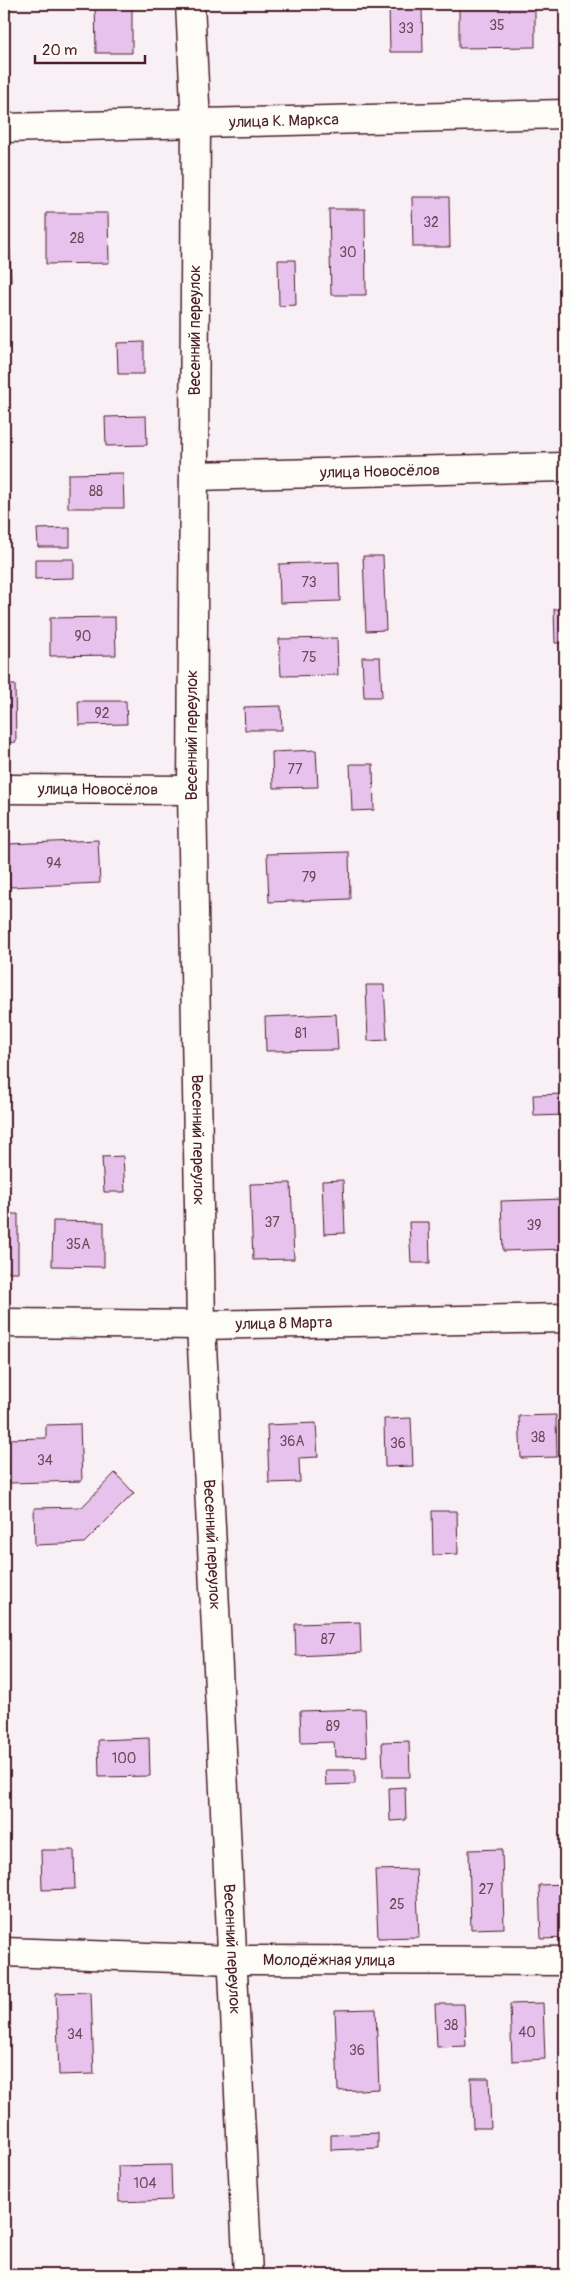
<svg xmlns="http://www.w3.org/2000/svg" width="569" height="2279" font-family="Pangolin,sans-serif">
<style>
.building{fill:#e7c2ec;stroke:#4a1f2b}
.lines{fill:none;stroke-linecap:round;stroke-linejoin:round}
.street-casing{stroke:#4a1f2b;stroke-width:31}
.street{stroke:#fdfcf7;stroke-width:28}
.labels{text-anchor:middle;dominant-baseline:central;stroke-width:4;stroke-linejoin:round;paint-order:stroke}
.number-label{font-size:14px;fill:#71485b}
.street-label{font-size:16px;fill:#4a1f2b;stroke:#fdfcf7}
</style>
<rect width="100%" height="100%" fill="#f9f0f5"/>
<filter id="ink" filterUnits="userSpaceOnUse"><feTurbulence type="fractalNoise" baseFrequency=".02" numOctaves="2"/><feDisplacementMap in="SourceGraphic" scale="10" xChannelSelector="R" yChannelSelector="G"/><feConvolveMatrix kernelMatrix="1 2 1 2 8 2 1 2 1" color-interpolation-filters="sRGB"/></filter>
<g filter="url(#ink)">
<path class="building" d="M95 4H132V53H96Z
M459 4H535V47L459 48Z
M389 5H422L423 52H390Z
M412 197H449L450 247H413Z
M329 209H365L366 295H331Z
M46 213H108L109 263 46 264Z
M4 250H10L11 282H4Z
M278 260H295L296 305 279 306Z
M144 342V374H118L117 343Z
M146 416 147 445 106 446 105 417Z
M123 473 124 508H68V474Z
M70 528V547H38L37 529Z
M363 556H383L386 630 366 631Z
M35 559H74V578L35 579Z
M339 562 340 601 280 603 279 564Z
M554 609H565V643H555Z
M115 617 116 655 50 656V618Z
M337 638 338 675 281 676 279 639Z
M362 657H380L382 697H364Z
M4 685H15L16 742 4 743Z
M78 701H126L127 724 79 725Z
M281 706 282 730H245L244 707Z
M316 750 318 787 273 788 272 752Z
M350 764H373L374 810 352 811Z
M98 840 100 883 10 887 8 844Z
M349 852 350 899 269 902 267 854Z
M366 985H384L387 1040 368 1041Z
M336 1014 338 1050 266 1051 265 1017Z
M565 1094V1115L534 1116 533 1095Z
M123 1156 125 1192H104L102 1157Z
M343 1180 345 1233 324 1234 322 1181Z
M291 1183 294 1259 253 1260 250 1184Z
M565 1199V1249L503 1251 501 1201Z
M4 1214H18V1272H4Z
M53 1221 104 1222V1267L52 1266Z
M409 1222H429L430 1263H411Z
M556 1415 557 1457 521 1458 519 1416Z
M411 1418 413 1466 385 1467 384 1419Z
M316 1423 318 1457 299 1458 300 1482 269 1483 267 1425Z
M80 1424 82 1481 9 1483 7 1439 46 1438V1425Z
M115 1473 134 1493 84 1543 35 1545 34 1508 82 1507Z
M432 1511H457L458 1554 433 1555Z
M360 1622 361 1653 296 1656 295 1624Z
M365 1709 367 1756 335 1757 334 1742 301 1743 300 1711Z
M149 1738 150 1776 99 1777 98 1740Z
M409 1741 410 1777H383L382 1742Z
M325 1770H355V1784L326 1785Z
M405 1787 406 1820 390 1821 389 1788Z
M502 1849 504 1928 471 1929 469 1850Z
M41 1850H74L75 1889 42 1890Z
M4 1851 6 1907H4Z
M416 1869 419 1937 378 1938 375 1870Z
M565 1884V1938L541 1939 539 1885Z
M91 1992 94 2074 59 2075 56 1993Z
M4 2001 5 2051H4Z
M543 2003 545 2059 512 2061 510 2004Z
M435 2004H464L466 2046 437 2047Z
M376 2009 379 2089 338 2091 335 2010Z
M471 2078H489L491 2128H473Z
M378 2133V2148L331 2150V2135Z
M171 2165 172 2200 119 2202 118 2166Z"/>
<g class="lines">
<g class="street-casing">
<g id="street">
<path id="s1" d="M190 4 196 123 192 790 201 1325 248 2275"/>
<path id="s2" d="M4 128 565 114"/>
<path id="s3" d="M195 476 565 467"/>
<path id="s4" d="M4 789 192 790"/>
<path id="s5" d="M4 1323 201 1325 565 1318"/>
<path id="s6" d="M4 1952 233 1960 565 1961"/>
</g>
</g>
<use href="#street" class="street"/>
</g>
</g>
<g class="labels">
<g class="number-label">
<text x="497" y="25">35</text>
<text x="406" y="28">33</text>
<text x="431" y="222">32</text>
<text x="77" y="238">28</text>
<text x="348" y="252">30</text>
<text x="96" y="491">88</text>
<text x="309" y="582">73</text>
<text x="83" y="636">90</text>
<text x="309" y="657">75</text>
<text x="102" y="713">92</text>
<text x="295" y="769">77</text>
<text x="54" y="863">94</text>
<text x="309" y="877">79</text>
<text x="301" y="1033">81</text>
<text x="272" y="1222">37</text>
<text x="534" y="1225">39</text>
<text x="78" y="1244">35А</text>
<text x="538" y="1437">38</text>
<text x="292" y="1441">36А</text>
<text x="398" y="1443">36</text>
<text x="45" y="1460">34</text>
<text x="328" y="1639">87</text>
<text x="333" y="1726">89</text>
<text x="124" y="1758">100</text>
<text x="486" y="1889">27</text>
<text x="397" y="1904">25</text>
<text x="451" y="2025">38</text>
<text x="527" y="2032">40</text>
<text x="75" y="2034">34</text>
<text x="357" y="2050">36</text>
<text x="145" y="2183">104</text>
</g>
<g class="street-label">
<text stroke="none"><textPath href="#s2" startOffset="280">улица К. Маркса</textPath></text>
<text transform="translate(195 330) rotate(-90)">Весенний переулок</text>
<text stroke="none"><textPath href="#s3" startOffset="185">улица Новосёлов</textPath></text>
<text transform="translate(192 735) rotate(-90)">Весенний переулок</text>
<text stroke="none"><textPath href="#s4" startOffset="94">улица Новосёлов</textPath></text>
<text stroke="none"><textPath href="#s1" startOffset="1136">Весенний переулок</textPath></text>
<text stroke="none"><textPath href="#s5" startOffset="280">улица 8 Марта</textPath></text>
<text stroke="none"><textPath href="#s1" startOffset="1541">Весенний переулок</textPath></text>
<text stroke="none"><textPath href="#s1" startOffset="1946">Весенний переулок</textPath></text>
<text stroke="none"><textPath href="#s6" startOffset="325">Молодёжная улица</textPath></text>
</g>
</g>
<rect width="569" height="2279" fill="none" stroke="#fdfcf7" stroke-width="20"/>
<rect x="10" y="10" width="549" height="2259" fill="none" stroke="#4a1f2b" stroke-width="2" filter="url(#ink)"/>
<path d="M35 55v8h110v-8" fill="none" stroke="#4a1f2b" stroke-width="2.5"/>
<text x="42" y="55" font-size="15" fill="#4a1f2b" stroke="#fdfcf7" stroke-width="4" paint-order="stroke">20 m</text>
</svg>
